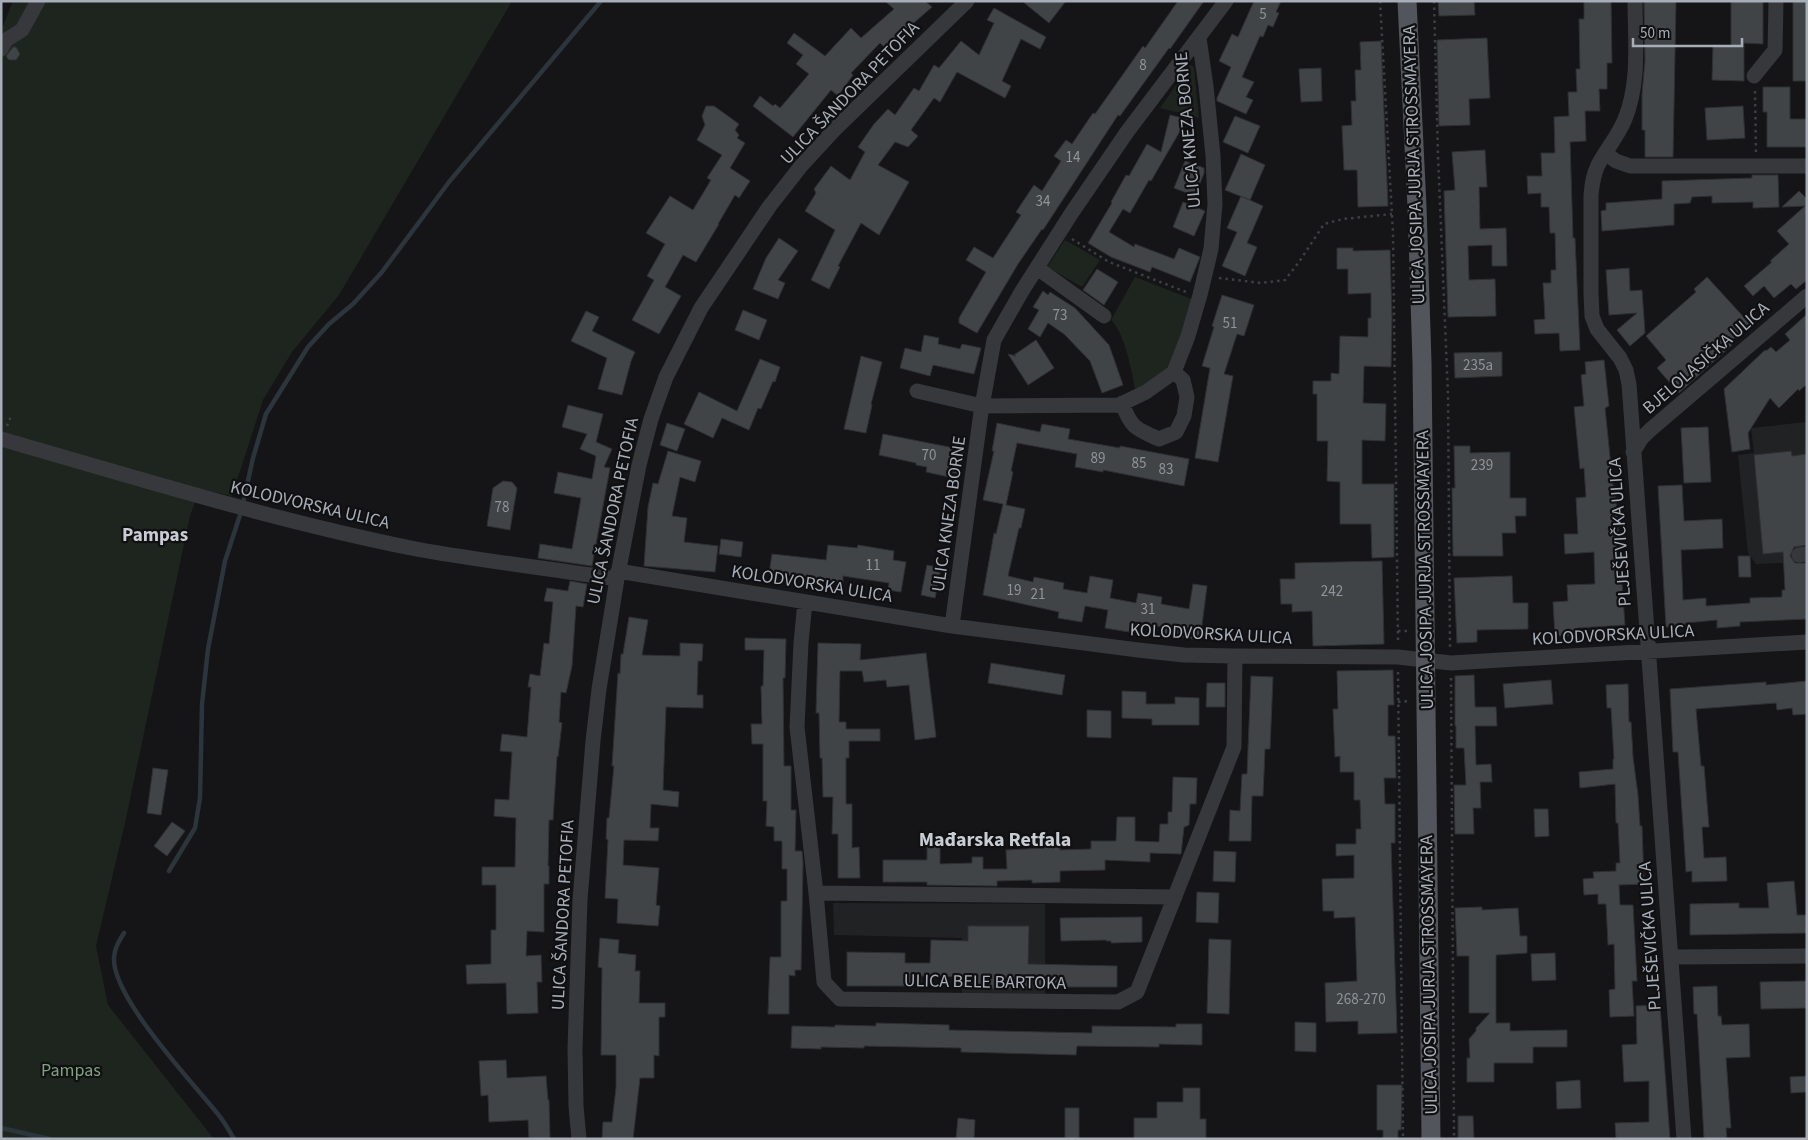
<svg xmlns="http://www.w3.org/2000/svg" width="1808" height="1140" font-family="'Source Sans 3',sans-serif">
<style>
.built{fill:#212224}
.green{fill:#1d251e}
.lines{fill:none;stroke-linecap:round;stroke-linejoin:round}
.stream{stroke:#2c353b;stroke-width:4.5}
.building{fill:#414447;stroke:#2f3033}
.path{stroke:#3c3f43;stroke-width:2.5;stroke-dasharray:2.5 4;stroke-linecap:butt}
.minor{stroke:#36383c;stroke-width:15}
.major{stroke:#52555b;stroke-width:19}
.labels{text-anchor:middle;dominant-baseline:central;stroke-width:4.5;stroke-linejoin:round;paint-order:stroke}
.number-label{font-size:15px;fill:#8e949b}
.street-label{font-size:18px;fill:#a7aeb7;stroke:#101012}
.park-label{font-size:18px;fill:#80a27f;stroke:#101012}
.neighbourhood-label{font-size:19px;font-weight:bold;fill:#c8ccd3;stroke:#101012}
.quarter-label{font-size:20px;font-weight:bold;fill:#c8ccd3;stroke:#101012}
</style>
<rect width="100%" height="100%" fill="#151517"/>
<path class="built" d="M1807 422V562L1756 564 1748 553 1738 455 1754 453 1751 428Z
M833 903 1045 904V995L962 993V938L834 935Z"/>
<path class="green" d="M13 1H512L339 295 292 352 263 400 232 496 200 489 190 516 125 823 96 946 108 1005 214 1139H1V31Z
M1190 65 1194 67 1199 118 1160 108Z
M1065 240 1100 260 1082 287 1047 267Z
M1135 277 1194 300 1169 368 1136 392C1131 371 1126 335 1111 320Z"/>
<g class="lines">
<path class="stream" d="M244 499 253 458 266 414 308 347 329 324 353 304 382 272 449 182 601 1
M169 871 195 828 200 798 202 704 208 649 225 561 240 515
M124 933C119 941 114 949 114 958 112 997 192 1082 217 1113 224 1121 229 1130 234 1139
M1 1128 50 1139"/>
</g>
<path class="building" d="M885 1H925L932 7 885 48 880 43 851 73 853 75 838 96 831 90 793 137 753 106 760 96 773 106 775 104 780 108 809 74 796 64 803 55 787 43 794 33 825 56 851 28 861 38 894 9Z
M1022 1H1066L1049 23Z
M1178 1H1204L1170 49 1169 48 1120 116 1118 115 1043 230 1042 229 1018 264 977 333 959 323V318L986 272 966 260 974 247 993 258 1021 215 1016 212 1034 185 1042 191 1061 161 1054 156 1066 140 1072 144 1093 113 1095 114 1143 46 1145 48Z
M1254 1H1281L1276 12 1279 13 1273 27 1268 25 1263 37 1260 36 1242 77 1254 82 1246 97 1253 100 1246 114 1217 101V98L1231 67 1219 61 1232 34 1238 37Z
M1438 1H1474L1475 15 1439 16Z
M1584 1H1611L1612 63H1607V89H1599L1600 111H1585L1586 141 1570 142 1573 238H1575L1580 350 1560 351 1559 333 1535 334 1534 320 1545 319 1543 283H1551V270H1556L1555 233H1550L1549 207H1541V193L1528 194 1527 176H1542L1541 153H1555L1554 117 1569 116 1568 92H1577L1576 69H1580L1579 19H1584Z
M1644 1H1676L1673 157H1645V130H1642V94L1645 61Z
M1731 1H1763V44L1744 43V81L1712 80 1713 45 1731 46Z
M1793 1H1807V81H1793Z
M994 8 1046 37 1040 49 1021 39 1002 81 1011 86 1005 98 957 72 940 102 934 98 911 130 918 136 908 147 895 142 878 165 909 182 879 235 861 223 838 266 840 267 829 289 811 280 835 230 805 211 816 193 814 189 831 166 850 180 865 152 858 147 874 124 888 109 895 115 914 88 919 91 934 65 939 68 961 41 979 55 994 23 987 20Z
M1487 38 1490 98 1469 99 1470 125 1439 126 1437 40Z
M1381 41 1388 206 1358 207 1357 170H1344L1342 126 1352 125 1351 101H1356L1355 70H1361L1360 42Z
M13 47H16L20 54 16 60H9L6 56Z
M1321 68 1322 101 1301 102 1299 69Z
M1763 87H1790V119H1807V147H1767V112H1763Z
M706 106H714L739 124 735 130 739 135 737 138 745 143 730 168 750 181 739 198 735 195 718 224H719L696 262 683 255 665 287 681 296 659 334 632 320 654 280 647 276 665 244 646 233 670 196 693 210 711 180 707 178 722 155 697 140 705 125 702 116Z
M1743 106 1745 138 1707 140 1705 108Z
M1170 115 1187 119 1151 181 1149 180 1130 213 1123 209 1109 232 1134 247 1135 244 1174 259 1179 248 1200 257 1190 282 1152 267 1150 272 1111 257 1088 243 1112 203 1111 202 1126 175 1129 176 1147 144 1161 152Z
M1235 116 1260 126 1248 153 1223 142Z
M1485 150 1487 187H1479L1480 229 1506 228 1507 266H1492V245L1468 246 1469 280 1495 279 1496 316 1448 317 1444 191 1455 190 1452 152Z
M1241 154 1265 165 1250 200 1225 190Z
M1185 161 1204 168V173L1195 196 1174 188Z
M1752 175H1778L1779 207 1753 208V202L1712 203V196L1692 197 1690 203 1674 204V225L1602 231 1601 211 1606 210V203L1662 199V181L1752 178Z
M1799 191 1807 199V280L1796 289 1791 284 1774 298 1764 286 1753 296 1744 286 1772 262 1770 261 1789 244 1777 231 1805 206 1782 207Z
M1241 196 1263 206 1247 243 1257 247 1245 276 1222 266 1237 232 1227 228Z
M1183 202 1205 211 1194 236 1173 227Z
M779 238 798 251 778 280 785 283 778 299 753 289 766 258Z
M1337 248H1353V251L1390 250 1392 318 1391 367 1364 366 1363 403 1386 404 1385 441 1362 440V484H1394V557L1372 558 1371 524H1340V482L1327 481 1328 441H1317V394H1313V381H1331V373L1339 374 1340 336 1368 337V318H1371V293L1348 294V269H1337Z
M1629 268 1630 291 1642 290 1645 333 1630 346 1617 330 1637 313 1609 315 1606 270Z
M1097 269 1118 282 1104 305 1083 290Z
M1707 277 1750 324 1730 342 1732 345 1679 393 1657 368 1666 360 1646 336 1696 292 1694 289Z
M1043 291 1048 295 1050 292 1075 308 1109 345 1123 385 1102 393 1090 361 1064 334 1048 323 1040 337 1028 329 1039 310 1033 307Z
M1222 295 1254 305 1244 336 1237 334 1224 374 1233 376 1218 462 1195 458 1210 368 1202 366 1214 327 1212 326Z
M743 310 767 320 759 340 735 330Z
M586 311 599 317 592 331 635 352 631 361 622 395 598 389 607 358 571 341Z
M1807 314V384L1799 391 1798 389 1779 408 1770 398 1748 433 1750 449 1732 452 1724 389 1765 350 1766 351 1771 347 1776 352 1790 340 1785 334Z
M924 335 939 338 938 344 960 349 962 344 981 348 974 374 933 365 930 376 900 368 905 348 921 352Z
M1036 340 1054 368 1028 385 1008 354 1016 356 1014 355Z
M1502 352V376L1455 378 1454 353Z
M861 356 882 362 871 404 872 405 866 433 844 429Z
M760 359 780 367 775 382 773 381 761 409 758 408 749 430 722 418 713 438 684 424 699 392 737 411Z
M1604 360 1609 406 1605 408 1613 486H1615L1625 625 1578 628V635L1555 636 1553 602 1568 601 1567 585 1595 584 1594 552 1565 554 1564 534H1578L1576 498 1586 497 1584 468 1580 469 1574 407 1584 406 1581 375 1586 374 1585 362Z
M568 405 603 414 596 442 612 449 604 467 610 468 592 566 538 558 540 544 572 549 581 498 554 493 558 472 592 479 596 456 580 449 587 434 562 427Z
M667 423 685 429 677 451 660 445Z
M997 423 1040 432 1042 424 1070 429 1068 439 1120 448V446L1189 459 1184 486 1103 470V472L1075 467 1077 454 1017 443 1011 471 1013 472 1006 505 1025 509 1021 528H1019L1008 576 1033 582 1034 577 1064 583 1063 589 1087 593 1090 576 1113 580 1110 598 1136 603 1138 593 1162 597 1161 604 1189 609 1193 584 1207 586 1200 640 1161 634 1162 627 1131 621 1129 632 1105 628 1108 610 1085 606 1082 622 1058 618 1059 612 983 595 994 533 996 534 1003 504 983 500 994 451H992Z
M1708 427 1711 482 1684 483 1681 428Z
M883 434 964 450 959 474 950 472 949 477 926 472 927 467 916 465V463L879 455Z
M1454 446H1470V453L1510 452V498H1526V516H1515L1516 533H1502L1503 556H1453L1452 488H1455Z
M668 451 701 461 695 482 680 477 672 516 687 518 684 542 718 546 715 572 644 566 648 507 653 483 658 484Z
M1791 451 1792 456 1807 454V545L1794 547 1790 556 1795 563H1807V619L1740 622V626L1717 628V620L1685 623V626L1666 627 1658 486 1682 485 1684 521 1722 519 1723 548 1681 550 1683 600 1706 598V606L1750 603V598L1782 597V590H1785L1783 552 1763 554 1754 455Z
M503 481 512 482 517 488 510 530 487 526 493 488Z
M721 539 743 542 741 557 719 554Z
M828 545 857 548 858 545 894 551 893 560 906 562 901 592 888 590 889 583 843 576V583L769 574 772 554 826 560Z
M1738 556H1750L1751 577H1739Z
M1382 561 1384 644 1313 646 1312 611 1292 612V604H1281L1280 579H1295V563Z
M927 565 941 568 935 598 921 595Z
M1512 576 1513 603H1528V629L1477 630V642L1457 643 1454 578Z
M570 581 587 584 583 607 576 606 572 666 566 693 561 692 559 722 562 723 558 757 557 756 553 820H549L548 866H549V884H544V932L527 931 526 956 541 955 542 982H537L538 1013 507 1014 506 983 467 984 466 965 491 964V930H496V885H482V867H515L516 818 494 816 495 799 509 800 512 752 500 751 502 734 527 737 531 687H528L530 674 540 676 544 643 549 644 553 602 544 601 547 588 568 591Z
M629 617 648 620 642 655 680 656V643L703 644 702 661H698L697 695H703V708L666 707 663 790 679 792 678 807 651 804 650 828H659L658 841 624 840 623 865 659 868 656 905 660 906 658 926 617 923 618 899 605 898 608 840 606 839 607 818H609L614 766H612L618 673 620 674 621 654H623Z
M745 638 786 639 785 678H783L784 766H791V810H796L795 851H802L803 863 801 970H795V976L789 975V1014H768L770 957H781V901H787V869H782V841H774V827L766 826 767 801H763V744H752L751 724H762L761 686H763L764 650H745Z
M818 643 861 644 860 660 926 653 936 737 915 740 909 685 887 687 886 680 864 682 862 671H840L839 722H846V729H880V741H849V758H846V804H852V848L859 847 860 878H838V834H832L833 797H823L822 758H820L819 713H816Z
M991 663 1065 675 1062 695 988 683Z
M1393 670 1394 705H1388V736H1395L1396 778H1384L1385 804H1395V843H1391L1397 1033 1358 1034V1021L1326 1022 1325 983 1357 981 1355 917 1334 918V911H1323L1322 879 1354 878V855L1336 856V844H1356V829H1361L1360 800H1354V772H1340V756L1335 757 1333 709H1338L1337 671Z
M1474 675 1475 707H1496L1497 726H1475L1476 765 1491 764 1492 782H1480L1481 808H1473L1474 834H1455L1454 785H1466L1464 748H1456V726H1455V676Z
M1251 676 1273 677 1270 749H1265L1263 796H1252L1251 841H1229L1230 810 1240 811 1242 774H1247Z
M1551 680 1553 704 1505 708 1503 684Z
M1807 681V714L1793 715 1792 708 1777 710 1776 703 1696 709 1701 766H1704L1709 827H1702L1704 858 1726 857 1727 881 1692 882V871L1686 872 1678 752H1673L1670 689 1766 682V685Z
M1207 683H1225V707H1206Z
M1628 684 1629 722H1631L1633 757 1638 795 1640 826H1642L1644 884 1619 885 1620 905H1633L1637 981H1632L1634 1016 1610 1017 1609 990 1615 989 1614 944 1608 945 1606 904H1598V894L1584 895 1583 879 1594 878 1593 872 1616 871V863H1620L1618 823H1616L1615 784 1580 788 1579 772 1613 769V759H1614L1611 708H1607L1606 685Z
M1122 691 1146 692V704H1175V697L1199 698V725H1152V719L1122 718Z
M1087 710 1111 711V738L1087 737Z
M153 768 168 770 161 815 147 813Z
M1173 777 1197 778 1196 804H1190L1189 825 1184 827 1181 854 1150 853V862L1105 860V870L1060 871V882L1032 883V880L997 881V886L927 885V882H883V860H927V847L940 846V864L972 863V857H983V869H1007L1006 850 1045 848V841H1060V850L1091 849V841H1116L1117 817H1135V841L1159 842 1160 824H1168V812H1172Z
M1534 809H1548L1549 836 1535 837Z
M172 822 185 831 167 856 154 846Z
M1214 851 1236 852 1235 882 1213 881Z
M1794 881 1797 915H1807V933L1690 935V904L1739 903V908H1769L1767 883Z
M1197 892 1219 893 1218 923 1196 922Z
M1482 907V910L1518 908 1520 936H1527V953L1496 955V1023H1510V1031L1567 1030V1047H1533V1063H1494V1082H1467V1058H1470L1469 1039 1476 1031V1028L1490 1013H1469V956H1457L1455 908Z
M1142 917V942L1111 943V941H1106V940L1061 941 1060 918Z
M968 926H1029L1028 964 1117 966V987H1028V989L968 988V977L921 976V986H847V952L905 953V963H930L931 940 968 941Z
M600 938 619 940 618 953 636 955 635 971H640L639 1003H665V1017H659V1056L654 1055V1078H640L633 1139H602L603 1122H612L616 1088V1055H601L602 968 598 967Z
M1209 939 1231 940 1229 1014 1207 1013Z
M1555 953 1556 980 1532 981 1531 954Z
M1807 981V1008L1761 1009 1760 982Z
M1717 986 1718 1016H1721L1722 1025 1749 1024 1750 1057 1726 1058 1731 1128H1726L1727 1139H1704L1697 1014H1694L1693 987Z
M1660 1005 1670 1139H1616L1615 1123 1649 1122V1081L1624 1082 1622 1045 1637 1044 1636 1006Z
M1295 1022 1316 1023V1052L1295 1051Z
M876 1023 949 1025V1030L1092 1033V1026L1176 1027V1024H1202V1045L1159 1044V1047L1077 1046 1076 1055 961 1052V1048L864 1046V1048L821 1047V1049L791 1048 792 1026 835 1027V1025L876 1026Z
M506 1060 507 1078 546 1076 548 1100H549L550 1139H529L528 1120 489 1122 488 1095 481 1096 479 1061Z
M1807 1076V1092L1791 1093 1790 1077Z
M1580 1080 1581 1108 1557 1109 1556 1082Z
M1377 1085H1402L1401 1130H1398V1139H1383V1130H1377Z
M1183 1088H1200V1119H1206V1139H1134V1118H1157V1102H1183Z
M1065 1108H1079V1139H1065Z
M1458 1116H1473L1474 1139H1458Z
M958 1118 975 1120 974 1139H956Z"/>
<g class="lines">
<path class="path" d="M1380 1 1393 233 1398 642
M1434 1 1438 156 1448 395 1450 650
M1755 91 1756 153
M1072 239 1109 262 1186 292
M1219 278 1261 283 1285 280 1299 262 1324 224 1343 219 1392 214
M7 426 11 416
M1398 631H1409
M1398 672 1403 1139
M1451 678 1454 1139
M1398 702 1409 701"/>
<path class="minor" d="M1635 1C1635 41 1640 82 1625 119 1618 136 1606 150 1598 165 1593 175 1592 185 1591 195V293L1592 316 1597 329 1620 358 1626 370 1629 384 1684 1139
M1 49 6 40 22 30 38 1
M1754 76 1775 50 1776 1
M1605 153 1616 161 1630 166H1807
M1037 268 1104 316
M917 391 982 406 1119 405 1146 392 1174 372 1188 336 1200 295 1211 249 1215 204 1213 156 1206 86 1199 38
M1122 403C1131 428 1136 429 1159 439L1176 432 1184 416 1187 397 1183 380 1174 372
M1 439C137 478 272 520 411 548 479 561 548 568 617 579
M1633 452 1641 439 1650 430 1807 296
M1799 555 1807 554
M618 571 952 626 1138 650 1184 655 1235 656 1398 657 1451 663 1807 642
M805 602 801 643 797 727 816 893 824 982 840 999 1118 1002 1137 992 1234 747 1235 656
M952 626 981 412 994 340 1022 291 1071 214 1127 132 1226 1
M816 893 1175 897
M1671 957 1807 956
M579 1139 576 1106 575 1048 580 900 593 741 599 689 617 579 639 465 651 419 666 377 701 308 769 207 801 166 836 128 967 1"/>
<path class="major" d="M1407 1 1417 207 1422 362 1431 1139"/>
</g>
<g class="labels">
<g class="number-label">
<text x="1263" y="14">5</text>
<text x="1143" y="65">8</text>
<text x="1073" y="157">14</text>
<text x="1043" y="201">34</text>
<text x="1060" y="315">73</text>
<text x="1230" y="323">51</text>
<text x="1478" y="365">235a</text>
<text x="929" y="455">70</text>
<text x="1098" y="458">89</text>
<text x="1139" y="463">85</text>
<text x="1482" y="465">239</text>
<text x="1166" y="469">83</text>
<text x="502" y="507">78</text>
<text x="873" y="565">11</text>
<text x="1014" y="590">19</text>
<text x="1332" y="591">242</text>
<text x="1038" y="594">21</text>
<text x="1148" y="609">31</text>
<text x="1361" y="999">268-270</text>
</g>
<g class="street-label">
<text transform="translate(850 93) rotate(-46)">ULICA ŠANDORA PETOFIA</text>
<text transform="translate(1188 130) rotate(-95)">ULICA KNEZA BORNE</text>
<text transform="translate(1414 165) rotate(-92)">ULICA JOSIPA JURJA STROSSMAYERA</text>
<text transform="translate(1706 358) rotate(-41)">BJELOLASIČKA ULICA</text>
<text transform="translate(310 505) rotate(13)">KOLODVORSKA ULICA</text>
<text transform="translate(613 511) rotate(-78)">ULICA ŠANDORA PETOFIA</text>
<text transform="translate(949 514) rotate(-82)">ULICA KNEZA BORNE</text>
<text transform="translate(1620 532) rotate(-94)">PLJEŠEVIČKA ULICA</text>
<text transform="translate(1425 570) rotate(-91)">ULICA JOSIPA JURJA STROSSMAYERA</text>
<text transform="translate(812 584) rotate(9)">KOLODVORSKA ULICA</text>
<text transform="translate(1211 634) rotate(3)">KOLODVORSKA ULICA</text>
<text transform="translate(1613 635) rotate(-3)">KOLODVORSKA ULICA</text>
<text transform="translate(563 915) rotate(-87)">ULICA ŠANDORA PETOFIA</text>
<text transform="translate(1650 936) rotate(-94)">PLJEŠEVIČKA ULICA</text>
<text transform="translate(1429 975) rotate(-91)">ULICA JOSIPA JURJA STROSSMAYERA</text>
<text transform="translate(985 982) rotate(1)">ULICA BELE BARTOKA</text>
</g>
<g class="park-label">
<text x="71" y="1070">Pampas</text>
</g>
<g class="neighbourhood-label">
<text x="155" y="535">Pampas</text>
</g>
<g class="quarter-label">
<text x="995" y="840">Mađarska Retfala</text>
</g>
</g>
<rect width="1808" height="1140" fill="none" stroke="#a7aeb7" stroke-width="5"/>
<path d="M1633 38v8h109v-8" fill="none" stroke="#a7aeb7" stroke-width="2.5"/>
<text x="1640" y="38" font-size="15" fill="#a7aeb7" stroke="#101012" stroke-width="4" paint-order="stroke">50 m</text>
</svg>
